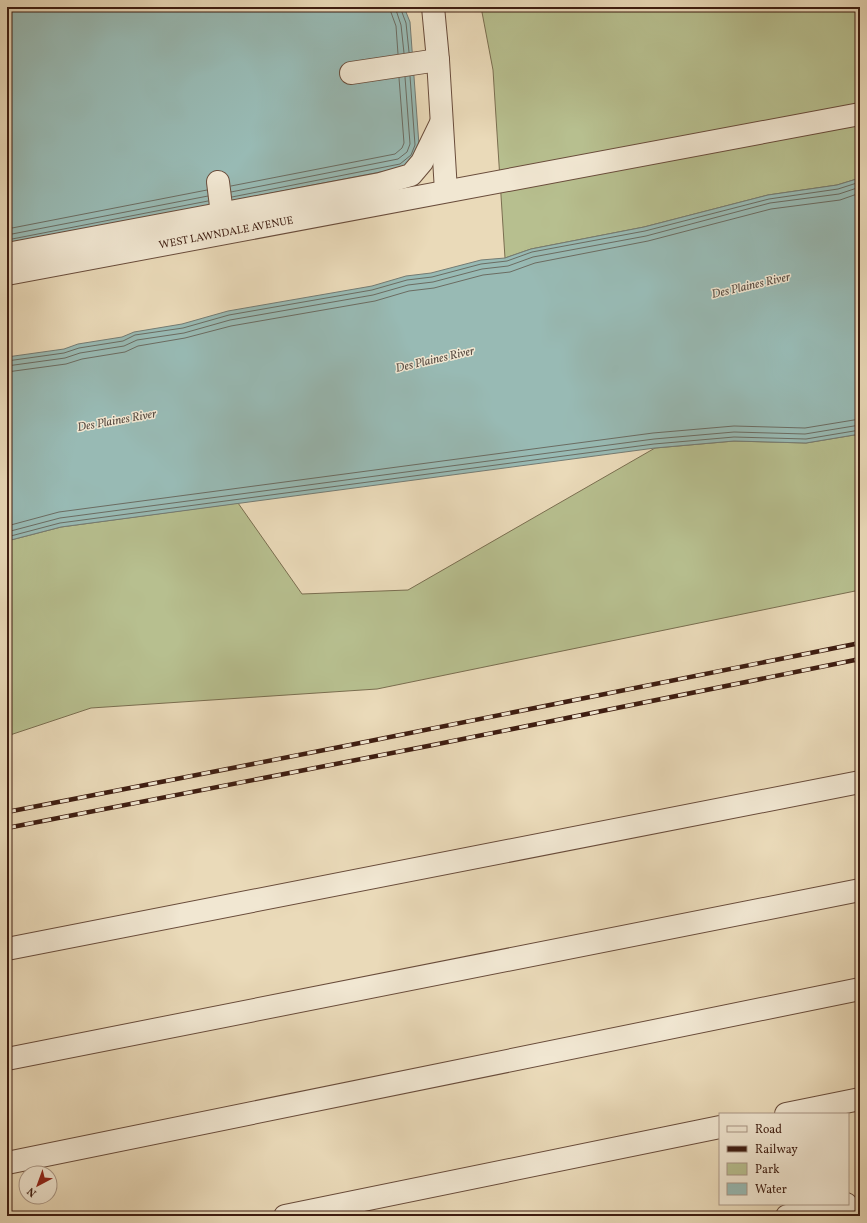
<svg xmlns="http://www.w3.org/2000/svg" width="867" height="1223" font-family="Vollkorn,serif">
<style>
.green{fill:#b7bf8f;stroke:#7a6e50}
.water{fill:#98bab4;stroke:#747b73}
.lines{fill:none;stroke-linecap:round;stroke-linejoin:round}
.shore{stroke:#6b6c62;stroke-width:1}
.minor-casing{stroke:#694c3b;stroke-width:24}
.minor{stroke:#f1e7d2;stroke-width:22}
.rail-casing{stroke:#3e1d11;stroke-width:4.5}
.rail{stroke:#f1e7d2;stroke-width:3;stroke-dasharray:9;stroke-linecap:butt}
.labels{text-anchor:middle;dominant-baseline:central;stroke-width:3;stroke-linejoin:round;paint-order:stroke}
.street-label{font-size:11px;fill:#3e1d11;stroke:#f1e7d2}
.water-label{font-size:12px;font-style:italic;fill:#594c42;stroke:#f1e7d2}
</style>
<rect width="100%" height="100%" fill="#eadab9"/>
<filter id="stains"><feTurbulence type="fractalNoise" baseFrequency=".005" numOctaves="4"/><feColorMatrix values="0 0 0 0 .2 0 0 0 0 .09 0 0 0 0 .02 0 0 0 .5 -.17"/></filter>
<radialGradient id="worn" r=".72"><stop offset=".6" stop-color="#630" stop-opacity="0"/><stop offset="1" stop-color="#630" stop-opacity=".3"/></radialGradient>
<path class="green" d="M481 7H860V178L837 185 768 195 644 227 531 249 505 258 493 70Z
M860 434V590L377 689 91 708 7 736V541L61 527 238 503 302 594 408 590 655 448 734 441 806 443Z"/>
<path class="water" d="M7 7H404L410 22 419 145 415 158 401 168 7 244Z
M860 178V434L806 443 734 441 655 448 61 527 7 541V357L64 349 78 344 122 337 134 332 182 324 228 311 372 286 406 276 431 273 481 260 505 258 531 249 644 227 768 195 837 185Z"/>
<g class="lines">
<path class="shore" d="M389 7 396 26 398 54
M395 7 401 25 404 53
M400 7 406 23 409 52
M231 186 395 154 402 148 404 143 399 78
M231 192 398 159 407 152 410 144 405 77
M232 197 400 164 411 155 415 145 410 76
M7 229 207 190
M7 235 208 196
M7 240 208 201
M7 361 64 353 79 348 123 341 135 335 183 328 229 315 372 290 407 280 432 277 481 264 507 261 532 252 645 231 769 199 838 189 860 182
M7 366 65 358 80 353 124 346 137 340 184 333 230 320 373 295 408 285 433 282 482 269 508 266 533 257 646 236 770 203 839 194 860 187
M7 372 66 364 82 359 125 352 138 346 185 338 231 326 375 301 409 291 434 288 483 275 510 272 535 263 648 241 771 209 840 200 860 193
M7 526 59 512 653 433 734 426 805 428 860 419
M7 532 60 518 654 439 734 432 805 434 860 425
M7 537 60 523 654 444 734 437 806 439 860 430"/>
<g class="minor-casing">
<g id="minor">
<path d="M433 7 438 60 446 191"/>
<path d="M351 73 438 60"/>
<path d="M218 182 222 214"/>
<path d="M7 254 380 184 411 175 422 162 441 123"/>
<path id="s1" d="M7 274 860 114"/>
<path d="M7 949 860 782"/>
<path d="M7 1059 860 890"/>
<path d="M786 1114 860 1099"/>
<path d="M7 1163 860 989"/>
<path d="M285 1216 720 1127"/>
<path d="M787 1216 846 1204"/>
</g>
</g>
<use href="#minor" class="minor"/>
<g class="rail-casing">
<path id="rail" d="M7 812 350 745 860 643
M7 828 428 746 860 659"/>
</g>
<use href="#rail" class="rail"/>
</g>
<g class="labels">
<g class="street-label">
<text stroke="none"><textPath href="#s1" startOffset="223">WEST LAWNDALE AVENUE</textPath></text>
</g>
<g class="water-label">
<text transform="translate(751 286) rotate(-13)">Des Plaines River</text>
<text transform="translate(435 360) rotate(-13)">Des Plaines River</text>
<text transform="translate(117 421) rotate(-10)">Des Plaines River</text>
</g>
</g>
<rect width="867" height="1223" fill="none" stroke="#eadab9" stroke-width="24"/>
<rect x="8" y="8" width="851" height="1207" fill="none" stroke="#3e1d11" stroke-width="2"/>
<rect x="12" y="12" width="843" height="1199" fill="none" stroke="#3e1d11"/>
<rect x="719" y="1113" width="130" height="92" fill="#f1e7d2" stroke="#a99685"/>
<rect x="727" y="1126" width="20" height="6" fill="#f1e7d2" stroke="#a99685"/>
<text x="755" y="1133" font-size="12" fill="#3e1d11">Road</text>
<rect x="727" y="1146" width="20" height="6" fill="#3e1d11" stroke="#a99685"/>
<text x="755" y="1153" font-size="12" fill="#3e1d11">Railway</text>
<rect x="727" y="1163" width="20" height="12" fill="#b7bf8f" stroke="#a99685"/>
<text x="755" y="1173" font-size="12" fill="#3e1d11">Park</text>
<rect x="727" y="1183" width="20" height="12" fill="#98bab4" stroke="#a99685"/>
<text x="755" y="1193" font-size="12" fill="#3e1d11">Water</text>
<g transform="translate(38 1185) rotate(221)"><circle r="19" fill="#f1e7d2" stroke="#a99685"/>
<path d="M0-3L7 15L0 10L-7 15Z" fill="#8f2418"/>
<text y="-6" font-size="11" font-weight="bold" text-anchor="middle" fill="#3e1d11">N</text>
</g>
<rect width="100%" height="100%" filter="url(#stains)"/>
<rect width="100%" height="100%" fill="url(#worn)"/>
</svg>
